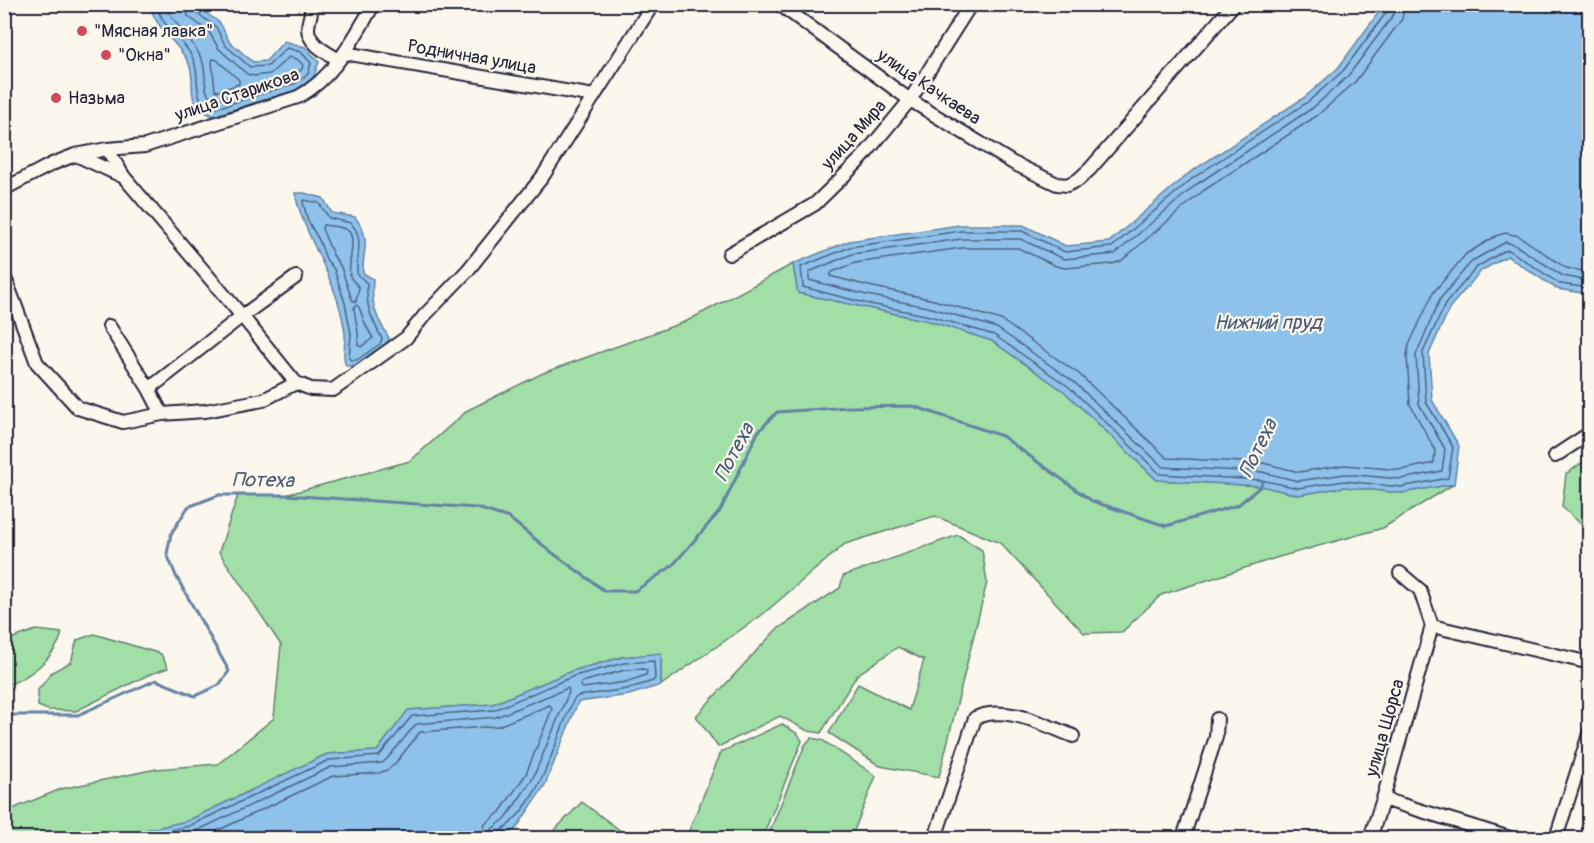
<svg xmlns="http://www.w3.org/2000/svg" width="1594" height="843" font-family="Pangolin,sans-serif">
<style>
.green{fill:#a2dfa7;stroke:#628071;stroke-width:1.5}
.water{fill:#8ec2eb;stroke:#6382a5;stroke-width:1.5}
.lines{fill:none;stroke-linecap:round;stroke-linejoin:round}
.shore{stroke:#4d6281;stroke-width:1.5}
.stream{stroke:#6382a5;stroke-width:3}
.minor-casing{stroke:#22223b;stroke-width:16}
.minor{stroke:#fbf7ec;stroke-width:12}
.poi-dot{fill:#d1495b;stroke:#fbf7ec;stroke-width:2}
.labels{text-anchor:middle;dominant-baseline:central;stroke-width:4.5;stroke-linejoin:round;paint-order:stroke}
.poi-label{font-size:18px;fill:#22223b;stroke:#fbf7ec;text-anchor:start}
.street-label{font-size:18px;fill:#22223b;stroke:#fbf7ec}
.water-label{font-size:20px;font-style:italic;fill:#485a79;stroke:#fbf7ec}
</style>
<rect width="100%" height="100%" fill="#fbf7ec"/>
<filter id="ink" filterUnits="userSpaceOnUse"><feTurbulence type="fractalNoise" baseFrequency=".0167" numOctaves="2"/><feDisplacementMap in="SourceGraphic" scale="12" xChannelSelector="R" yChannelSelector="G"/><feConvolveMatrix kernelMatrix="1 2 1 2 8 2 1 2 1" color-interpolation-filters="sRGB"/></filter>
<g filter="url(#ink)">
<path class="green" d="M793 264 798 293 929 321 992 341 1065 392 1157 480 1261 486 1298 495 1345 487 1401 493 1454 484 1383 528 1279 557 1161 595 1122 632 1084 633 1000 543 935 516 845 544 762 615 661 685V654L622 657 572 671 493 704 409 710 377 751 327 754 187 821 110 838H5V812L61 789 156 769 218 764 274 718 281 645 219 552 238 495H285L410 461 468 410 543 373 687 321Z
M1589 458V531L1562 507 1566 474Z
M958 535 982 550 987 582 939 777 880 766 829 733 858 684 909 710 924 660 898 647 857 675 821 733 808 731 780 716 718 747 696 716 776 630 840 588 843 576Z
M36 630 62 633C56 657 29 678 5 686V638L8 640Z
M94 634 161 654 168 668 148 675 76 711 48 710 38 706V690L52 672 71 662 77 640Z
M782 724 798 734 802 741 762 838H686L721 752Z
M811 738 822 740 876 776 851 838H767L805 745Z
M582 802 621 831 640 838H547Z"/>
<path class="water" d="M149 5H195L220 23 229 41 253 62 266 61 284 41 305 47 319 62 313 78 299 89 213 116C181 103 198 86 189 64 182 49 169 39 160 26 155 20 152 11 149 5Z
M1384 5H1589V294L1557 289 1507 256 1481 271 1450 307 1429 354 1432 400 1459 446 1454 484 1401 493 1345 487 1298 495 1261 486 1157 480 1065 392 992 341 929 321 798 293 793 264 849 241 960 225H1023L1066 246 1109 242 1189 173 1305 97 1338 68Z
M295 193H304L323 198 332 213 355 217C373 242 362 247 363 273L373 279C371 306 375 315 389 338L386 347 358 366H346C341 355 346 346 345 334 344 324 341 312 338 302 327 264 303 232 295 193Z
M661 653V685L629 695 578 702 545 785 516 829 499 838H110L187 821 327 754 377 751 408 710 493 704 572 671 623 657Z"/>
<g class="lines">
<path class="shore" d="M156 4C158 10 161 17 164 22 174 36 191 48 195 65 200 82 192 103 214 109L296 83 308 74 311 63 301 52 287 48 268 66 250 67 225 45 216 27 194 11 192 4
M164 4C174 25 193 39 202 60 208 74 201 88 212 101L292 77 302 69 303 65 297 59 289 57 270 74 254 76 247 74 219 49 209 32 188 16 185 4
M1389 4 1388 10 1343 71 1309 101 1193 178 1112 247 1065 252 1022 231H961L850 247 801 267 803 287 865 303 930 316 994 335 1069 387 1160 474 1261 480 1298 488 1345 481 1401 487 1448 478 1453 447 1426 402 1423 352 1446 303 1477 267 1504 251 1509 250 1560 284 1590 288
M1396 4 1394 14 1348 76 1314 107 1197 184 1115 254 1064 259 1020 239H961L852 254 809 272V280L867 295 932 308 997 328 1074 382 1163 467 1262 472 1298 481 1345 474 1401 479 1442 471 1445 449 1419 404 1416 355 1440 299 1472 261 1506 242 1515 245 1563 276 1590 281
M1405 4 1402 19 1355 82 1318 115 1203 191 1121 261 1112 264 1065 268 1056 266 1018 248H962L855 263 832 272 830 276 869 286 934 300 1001 320 1079 374 1167 458 1263 463 1299 472 1345 465 1401 470 1434 463 1435 450 1410 404 1407 355 1409 345 1433 293 1466 254 1496 236 1505 233 1519 236 1566 268 1590 272
M213 59 217 60 239 80V84L218 91 215 90 212 62Z
M304 200 319 203 329 218 351 223C365 239 356 255 357 274L367 283C366 310 371 316 382 339L380 344 357 360H351L349 358 351 334 345 303 334 269 326 259 319 240 308 221 303 203Z
M323 225C329 226 341 226 347 230 358 236 347 264 350 276 352 281 356 284 359 287L356 302 352 300 341 267 333 255 322 229Z
M356 305 359 307 366 326 373 338 361 347 358 345V333L354 308Z
M644 669 647 671 646 675 626 682 583 688 580 686 582 682 625 670Z
M134 838 189 826 329 760 379 756 412 716 494 710 574 676 624 663 654 661 655 678 653 681 627 689 578 696 574 699C553 743 543 803 499 832L497 838
M169 838 192 833 331 767 382 763 387 759 416 724 496 717 568 688 569 692 533 778 506 818 492 829 490 838
M202 838 333 776 379 773 387 770 394 765 420 732 498 726 550 705 552 709 526 774 500 812 485 824 481 838"/>
<path class="stream" d="M4 715H78L156 680 195 696 219 685 229 671 176 576 167 554 171 534 188 507 219 495H285L477 508 509 518 550 551 605 591H635L672 566 720 511 758 432 777 412 849 407 913 406 1002 436 1092 501 1166 526 1238 505 1261 486 1262 482"/>
<g class="minor-casing">
<path id="minor" d="M312 4C312 13 308 21 308 29 309 45 328 53 339 60
M779 4 910 100 1013 163 1057 184 1067 185 1078 180 1090 169 1234 4
M344 53 594 96
M107 149 124 177 242 316 296 383 311 389 333 390 406 338 424 316 468 270 543 176 653 4
M76 155 124 177
M4 189 52 164 75 155 107 149 145 146 298 97C335 77 353 39 374 4
M729 254 815 204 862 158 910 100 971 4
M4 275 37 363 78 408 123 422 162 414 205 411 263 400 296 383
M109 326 149 389 162 414
M149 389 242 316 296 277
M1555 456 1590 433
M1400 573 1420 590 1432 626 1590 663
M1383 799 1510 838
M935 838 975 718C1005 704 1045 725 1073 736
M1183 838 1216 737 1217 719
M1370 838 1383 799 1432 626
M1556 838 1590 731"/>
</g>
<use href="#minor" class="minor"/>
</g>
</g>
<g class="poi-dot">
<circle cx="82" cy="31" r="6"/>
<circle cx="106" cy="55" r="6"/>
<circle cx="56" cy="98" r="6"/>
</g>
<g class="labels">
<g class="poi-label">
<text x="94" y="31">"Мясная лавка"</text>
<text x="118" y="55">"Окна"</text>
<text x="68" y="98">Назьма</text>
</g>
<g class="street-label">
<text transform="translate(472 57) rotate(10)">Родничная улица</text>
<text transform="translate(929 87) rotate(34)">улица Качкаева</text>
<text transform="translate(237 95) rotate(-19)">улица Старикова</text>
<text transform="translate(854 135) rotate(-48)">улица Мира</text>
<text transform="translate(1385 728) rotate(-74)">улица Щорса</text>
</g>
<g class="water-label">
<text x="1268" y="322">Нижний пруд</text>
<text transform="translate(1258 448) rotate(-64)">Потеха</text>
<text transform="translate(734 452) rotate(-62)">Потеха</text>
<text transform="translate(263 480) rotate(1)">Потеха</text>
</g>
</g>
<rect width="1594" height="843" fill="none" stroke="#fbf7ec" stroke-width="24"/>
<rect x="12" y="12" width="1570" height="819" fill="none" stroke="#22223b" stroke-width="2" filter="url(#ink)"/>
</svg>
